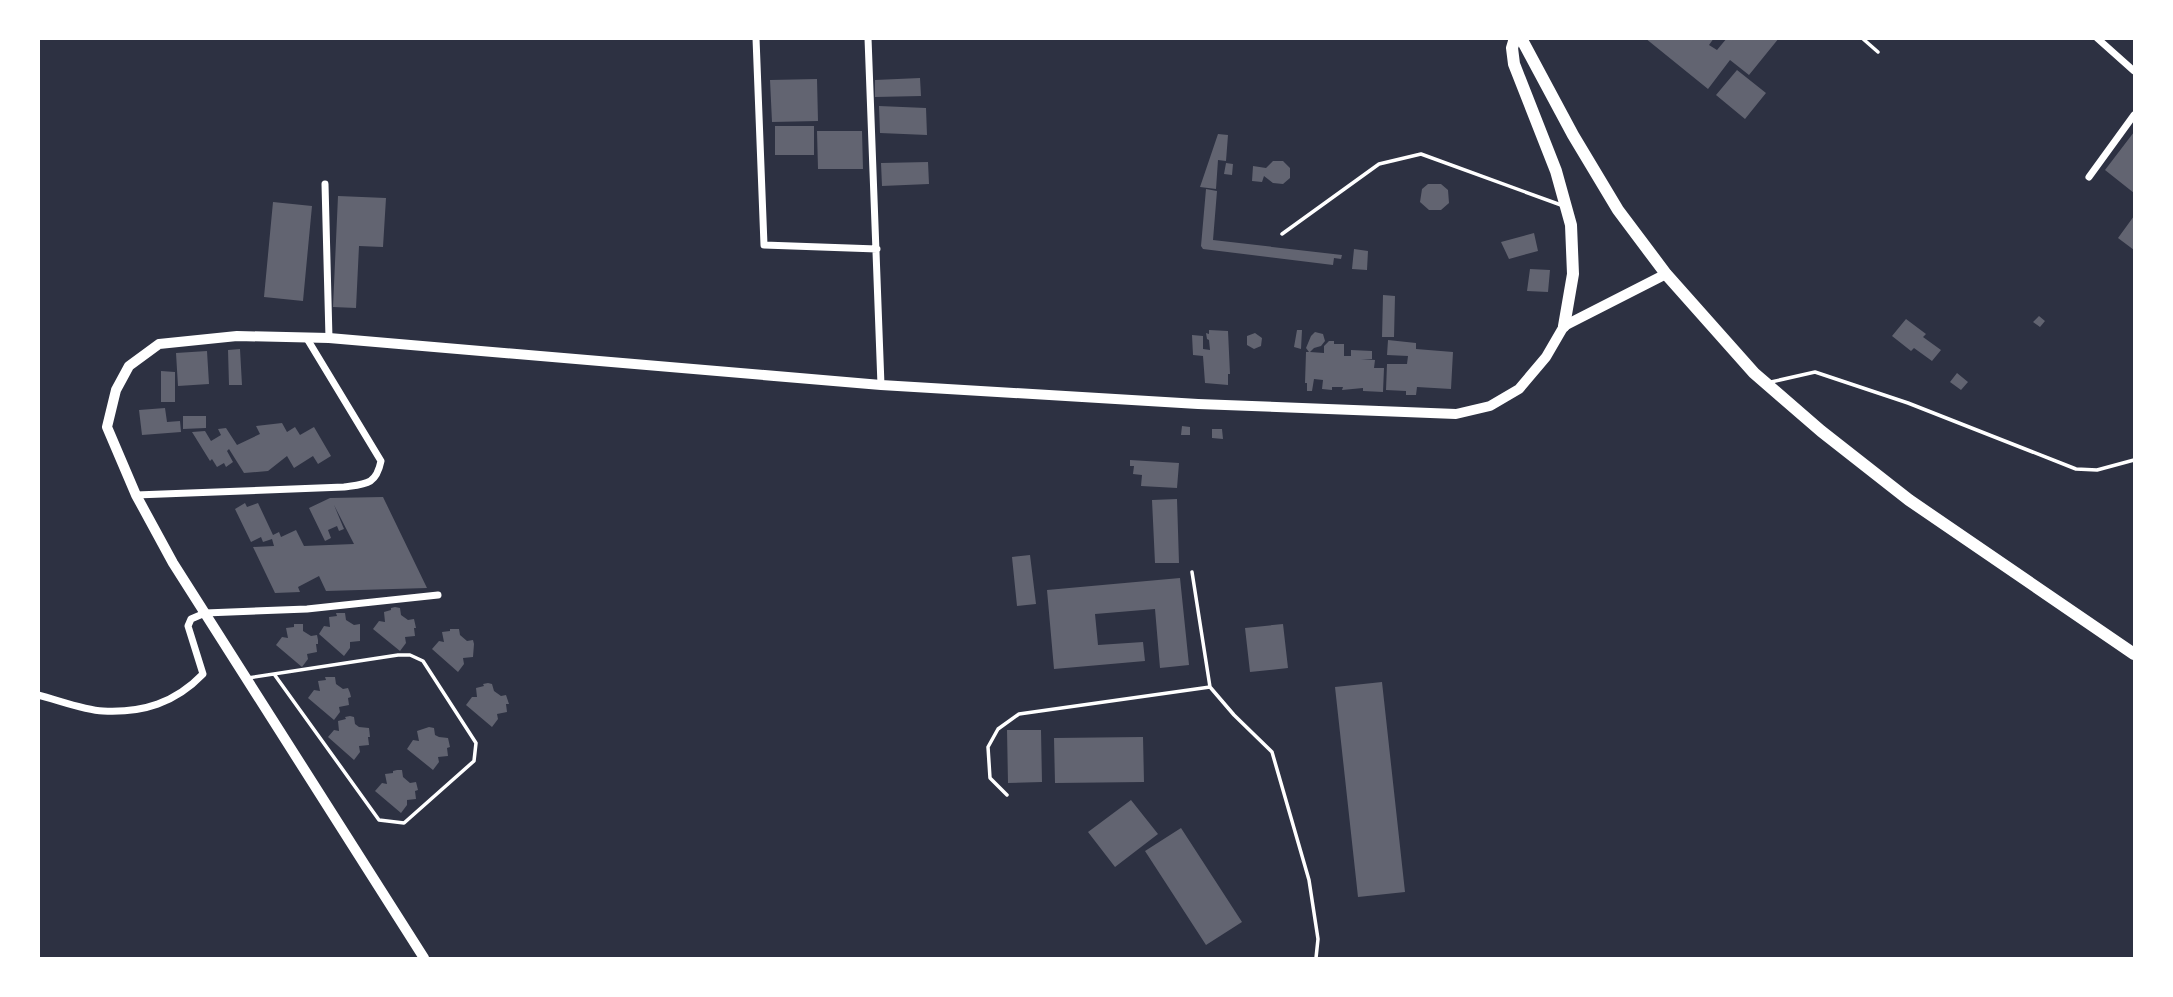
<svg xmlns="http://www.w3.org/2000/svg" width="2173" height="997" font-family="'IBM Plex Sans',sans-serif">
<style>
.building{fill:#626471}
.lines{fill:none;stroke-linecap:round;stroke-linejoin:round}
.service{stroke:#fff;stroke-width:3.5}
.minor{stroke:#fff;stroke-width:7}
.tertiary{stroke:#fff;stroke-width:10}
.primary{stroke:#fff;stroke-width:12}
</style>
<rect width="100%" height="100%" fill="#2d3142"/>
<path class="building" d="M1645 38H1714L1709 45 1717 50 1727 38H1779L1749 75 1730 60 1708 89Z
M1737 70 1766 93 1745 119 1716 95Z
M920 78 921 96 875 97V80Z
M817 79 818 121 772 122 770 80Z
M879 106 926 108 927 135 880 133Z
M775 126H814V155H775Z
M817 131H862L863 169H818Z
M2134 132V193L2105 170Z
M1218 134 1228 135 1226 161 1218 160 1216 189 1200 187Z
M1273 161H1283L1290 168V178L1283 184 1273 183 1264 176 1262 182 1252 181 1253 166 1266 168Z
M928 162 929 184 882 186 881 163Z
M1226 163 1233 164 1232 175 1224 174Z
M1428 184H1441L1448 190 1449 203 1441 210H1429L1420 202 1422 189Z
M1206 189 1217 191 1213 240 1342 255 1341 259 1334 258 1333 265 1203 249 1201 246Z
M338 196 386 198 383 247 359 246 356 308 333 307Z
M273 202 312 206 303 301 264 297Z
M2134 216V250L2118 238Z
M1534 233 1538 251 1509 259 1501 242Z
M1354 249 1368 251 1367 270 1352 269Z
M1530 269 1550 270 1548 292 1527 291Z
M1383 295 1395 296 1394 337H1382Z
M2039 316 2045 321 2040 327 2033 322Z
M1906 319 1926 334 1923 337 1941 350 1932 361 1914 348 1911 351 1892 336Z
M1209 330 1228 331 1230 374H1228V385L1205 383 1203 356 1193 355 1192 335 1203 336V349L1210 350 1209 340 1207 339 1206 333 1209 334Z
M1297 330H1302L1301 349 1294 347Z
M1315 332 1323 334 1325 341 1321 346 1314 348 1310 352 1324 353V346L1329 341H1334V344H1344V356H1351V350L1372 351V359H1361L1375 360 1374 368H1384L1383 392 1363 391V388L1342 390 1343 387H1332V390L1322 389 1323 380 1314 379 1312 391H1307V383H1305L1306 352H1309L1306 348 1311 336Z
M1255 333 1262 338 1261 346 1254 349 1247 345V336Z
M1388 340 1416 343V349L1453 352 1451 389 1417 387 1416 395H1406V391L1386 390 1387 364H1407L1408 356 1387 355Z
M240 349 242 385H229L228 350Z
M207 351 209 384 178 386 176 353Z
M161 371 175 372V402H161Z
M1957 373 1968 382 1961 390 1950 382Z
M165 408 167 422 180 421 181 432 142 435 139 410Z
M183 416H206V428L183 429Z
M282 423 287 432 295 427 300 435 314 427 331 456 318 464 313 456 294 468 287 456 268 471 244 473 229 449 227 451 233 462 226 467 224 463 217 467 212 459 210 461 192 432 205 431 211 441 221 435 218 429 226 428 237 445 260 434 256 426Z
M1182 426 1190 427V435H1181Z
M1212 429H1222L1223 439 1212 438Z
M1130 460 1179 463 1177 488 1141 486 1142 475 1133 474 1134 466H1130Z
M383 497 427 588 326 591 319 576 298 587 300 592 275 593 253 547 274 546 272 539 263 542 261 537 251 542 235 509 245 503 247 507 258 503 273 535 279 532 281 537 296 530 304 546 354 544 334 505 344 529 339 531 337 526 328 530 331 538 325 541 309 508 330 498Z
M1177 499 1179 563H1155L1152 500Z
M1030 555 1036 604 1017 606 1012 557Z
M1180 578 1189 665 1160 668 1155 609 1095 614 1098 645 1143 642 1145 661 1054 669 1047 590Z
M395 607 400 608 401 615 408 620 414 619 416 628H414L415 636 405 637 406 643 400 651 373 629 379 621 385 622 384 612 391 610V608Z
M336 613H345L346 620 354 625 360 624V641L350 642V648L344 656 319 634 324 626 330 627 329 617 337 616Z
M294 624H303V631L311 636 317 635 318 640V644H316L317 652 307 654 308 659 302 667 276 645 282 637 288 638 286 628 294 627Z
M1283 624 1288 668 1250 672 1245 628Z
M450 629H459L460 635 467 641 473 640 474 644 473 657 463 658 464 664 458 672 432 649 439 641 444 642 442 632 450 631Z
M325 677H335L336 684 343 689 348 688 350 693 351 697 348 698 349 705 339 707 340 712 334 720 308 698 314 690 320 691 318 681 326 680Z
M1382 682 1405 892 1358 897 1335 687Z
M488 683 492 684 494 691 501 696 506 695 509 704H506L507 712 497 714 498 719 492 727 466 705 472 697H477L476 688 484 686 483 684Z
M350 716 354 717 355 724 359 727 369 728 370 737H368L369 745 359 746 360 752 354 760 328 737 334 730 339 731 338 721 346 719 345 717Z
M429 727 434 728 435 735 439 737 448 738 450 747 447 748 448 756 438 757 439 762 433 770 407 749 413 740 419 741 417 731Z
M1007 730H1041L1042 782 1008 783Z
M1143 737 1144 782 1055 783 1054 738Z
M397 770H402L403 777 410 783 416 782 418 790 415 791 416 799 407 800V805L401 813 375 791 382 783 387 784 385 774 393 773V771Z
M1131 800 1158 834 1115 867 1088 832Z
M1181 828 1242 922 1206 945 1145 851Z"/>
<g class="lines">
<path class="service" d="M1862 38 1878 52
M1282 234 1379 164 1421 154 1561 205
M1771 382 1815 372 1908 403 2076 469 2097 470 2134 460
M1192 572 1210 687 1234 715 1272 752 1309 880 1318 939 1316 958
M248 678 398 655H410L423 661 476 743 474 761 404 823 379 820 274 674
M1007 795 990 778 988 747 998 729 1019 714 1210 687"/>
<path class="minor" d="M756 38 764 245 877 249
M868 38 881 385
M2097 38 2134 71
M2089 177 2134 115
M325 184 329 338
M136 495 344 487C366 484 376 485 381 461L306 337
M38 695C58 700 84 710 103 711 143 713 175 703 203 674L188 626 191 619 205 613 307 609 438 595"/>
<path class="tertiary" d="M424 958 173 563 136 495 107 427 116 390 129 366 159 344 237 336 329 338 881 385 1198 404 1456 414 1490 406 1519 389 1546 357 1564 326 1666 274"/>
<path class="primary" d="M1515 38 1512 48 1514 64 1556 171 1571 225 1573 274 1564 326
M1521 38 1573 135 1618 210 1666 274 1754 373 1821 431 1909 500 2134 654"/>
</g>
<rect width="2173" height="997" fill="none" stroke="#ffffff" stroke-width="80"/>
</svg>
